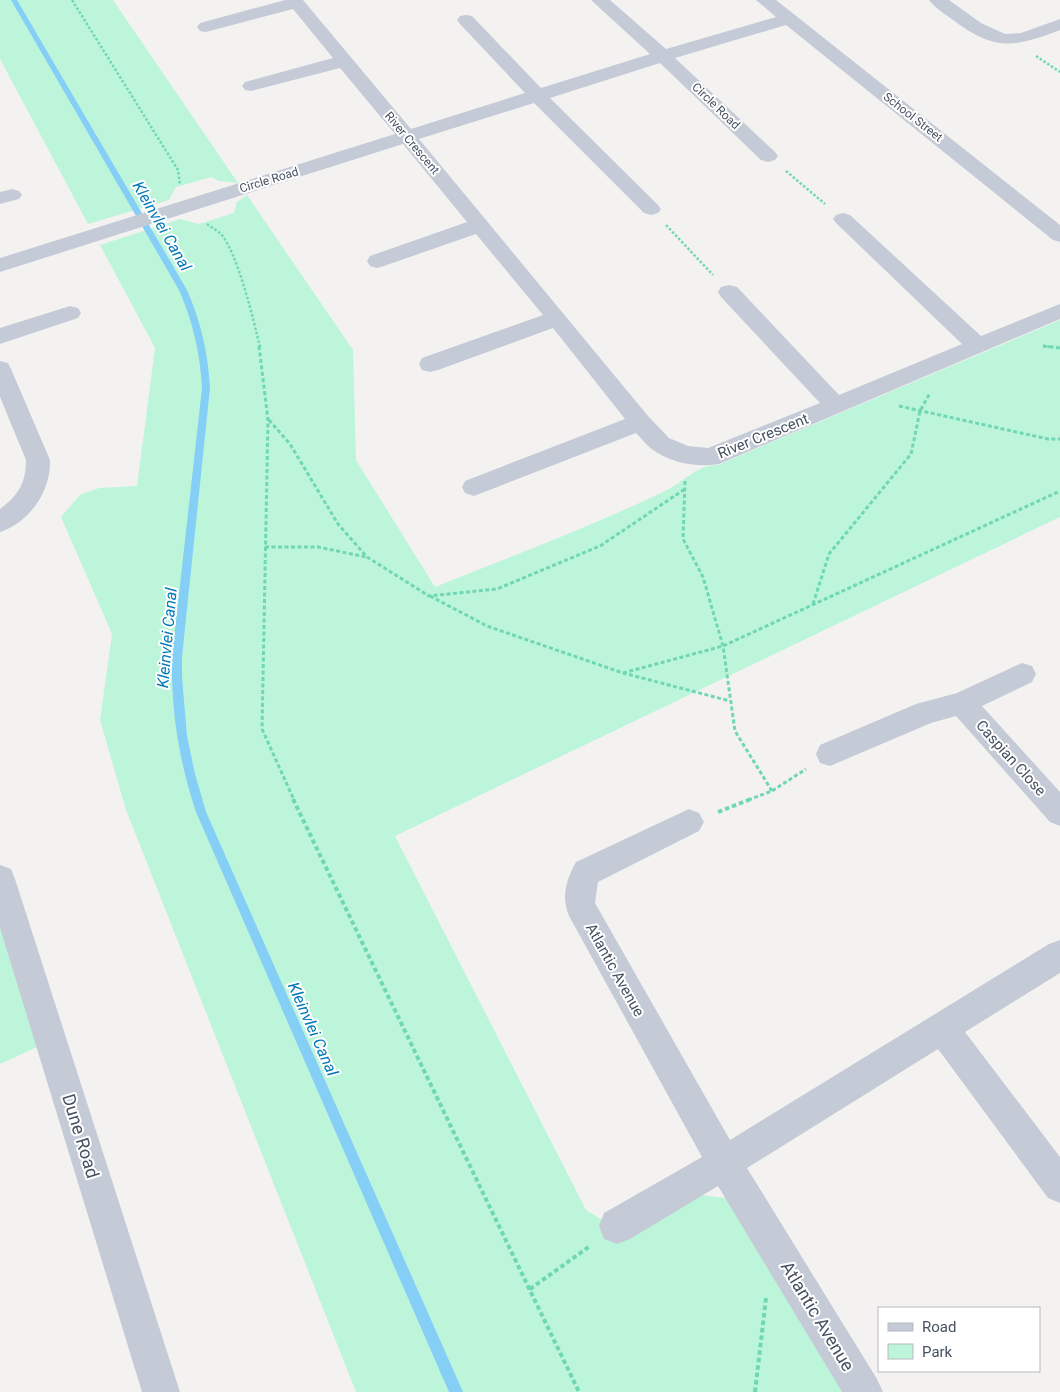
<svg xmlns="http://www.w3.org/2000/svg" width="1060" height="1392" font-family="Roboto,sans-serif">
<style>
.green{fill:#bdf5db}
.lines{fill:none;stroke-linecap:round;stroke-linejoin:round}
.stream{fill:#85cef6;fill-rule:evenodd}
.path-far2{stroke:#70d7b4;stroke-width:2.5;stroke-dasharray:2.5 2;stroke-linecap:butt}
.path-far1{stroke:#70d7b4;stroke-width:3;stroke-dasharray:4 2.5;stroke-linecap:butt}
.path{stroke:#70d7b4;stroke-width:4;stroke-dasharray:4.5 3;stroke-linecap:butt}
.minor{fill:#c4cbd7;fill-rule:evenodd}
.labels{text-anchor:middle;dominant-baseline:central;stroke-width:4;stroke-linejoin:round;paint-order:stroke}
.far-street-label{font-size:12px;fill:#475162;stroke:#fff}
.street-label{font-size:15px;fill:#475162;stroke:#fff}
.water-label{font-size:16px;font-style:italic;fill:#0078bb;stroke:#fff}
.near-street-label{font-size:18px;fill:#475162;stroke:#fff}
</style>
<rect width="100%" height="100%" fill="#f4f2f1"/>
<path class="green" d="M0 0H113L238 183 219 181 212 177 176 187 169 200 88 224 0 59Z
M247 195 353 350 356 460 435 587C512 556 590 527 665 491 684 482 696 465 718 465L1060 320V517L395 836 586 1210 617 1229 701 1195 725 1198 742 1213 847 1392H356L126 810 100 720 112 634 61 517 80 495 99 488 137 486 155 348 100 245 180 219 199 224 234 213 237 202Z
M0 884 50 1041 0 1064Z"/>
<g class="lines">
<path class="stream" d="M11 0H17L187 290C201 322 208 353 210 388L182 657V677L187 736 195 774 206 812 463 1392H449L196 812C179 761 171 711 172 657L202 388C200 353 193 322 179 290Z"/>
<path class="path-far2" d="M72 0 178 170 180 184
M1036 56 1060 72
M786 171 825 204
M207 224C211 227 216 230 220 233 237 250 254 322 260 347
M666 225 713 275
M1043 346 1053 347"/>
<path class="path-far1" d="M259 346 268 420 262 729 294 800
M1043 346 1060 348
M899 406 1048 439H1060
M269 420 290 444 338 524 367 557 429 596 497 589 600 546 685 489
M685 481 683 539 703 577 723 646 735 731 772 791
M265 547H318L366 557
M430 596 487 626 623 673 730 701
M813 604 829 554 911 454 920 411 930 393
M623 673 723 646 1060 491
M748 800 772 791 806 769"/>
<path class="path" d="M293 799 579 1392
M718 812 751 799
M530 1289 590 1246
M755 1392 766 1298"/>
<path class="minor" d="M285 0H303L411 129 525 93 460 24 457 20 460 16 466 15 472 16 541 88 650 54 591 0H610L666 49 776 17 756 0H776L1060 225V242L1053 240 786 25 675 58 775 152 778 156 775 160 768 162 761 160 660 63 550 98 658 205 661 209 658 213 651 215 644 213 534 103 419 139 648 416 669 438 688 446 708 448 820 403 721 297 718 292 721 287 729 285 737 287 839 395 962 344 836 223 833 219 836 215 843 213 850 215 981 336 1060 304V319L719 464C698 468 671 463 653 450 647 446 641 438 636 433L474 496 465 493 462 487 465 481 625 419 553 328 438 370 430 372 422 370 419 364 422 358 543 315 476 234 384 266 377 268 370 266 367 261 370 256 467 222 403 144 0 272V258L395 134 340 68 251 91 245 90 242 86 245 82 333 58 293 9 206 32 200 31 197 27 200 23Z
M929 0H949L981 23 1005 34 1021 33 1060 19V30C1014 48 994 51 953 20 945 14 935 8 929 0Z
M12 189 19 191 22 195 19 199 0 204V192Z
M70 306 78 308 81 313 78 318 0 344V328Z
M0 361 8 363 11 369 50 460C51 491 30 522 0 532V509C18 496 26 483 26 460L0 397Z
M1022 663 1032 666 1036 674 1032 682 982 706 1060 792V826L1050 822 956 716 931 723 830 766 820 763 816 754 820 745 916 704 957 693Z
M689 809 699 813 704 822 699 831 598 882 595 903 730 1140 1049 944 1060 940V973L965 1032 1060 1157V1203L1048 1198 938 1049 747 1168 877 1379 883 1392H842L718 1186 630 1239 617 1244 604 1239 599 1226 604 1213 702 1157 569 916C561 897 566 880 576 862Z
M0 865 11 869 15 879 180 1392H142L0 928Z"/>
</g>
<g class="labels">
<g class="far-street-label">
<text transform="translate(716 106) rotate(44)">Circle Road</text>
<text transform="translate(913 117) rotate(38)">School Street</text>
<text transform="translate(412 143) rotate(50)">River Crescent</text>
<text transform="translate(269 180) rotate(-17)">Circle Road</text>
</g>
<g class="street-label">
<text transform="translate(763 436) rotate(-22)">River Crescent</text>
<text transform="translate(1011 758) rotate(48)">Caspian Close</text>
<text transform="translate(615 970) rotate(61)">Atlantic Avenue</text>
</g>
<g class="water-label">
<text transform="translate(162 226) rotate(60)">Kleinvlei Canal</text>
<text transform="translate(167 638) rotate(-85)">Kleinvlei Canal</text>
<text transform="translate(313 1029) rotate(66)">Kleinvlei Canal</text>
</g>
<g class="near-street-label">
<text transform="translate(81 1136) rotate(73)">Dune Road</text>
<text transform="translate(818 1316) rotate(59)">Atlantic Avenue</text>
</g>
</g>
<rect x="878" y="1307" width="162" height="65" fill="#ffffff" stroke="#b5b9c0"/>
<rect x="888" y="1323" width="25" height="8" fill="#c4cbd7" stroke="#b5b9c0"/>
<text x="922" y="1332" font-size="15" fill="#475162">Road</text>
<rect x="888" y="1344" width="25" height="15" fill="#bdf5db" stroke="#b5b9c0"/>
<text x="922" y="1357" font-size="15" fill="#475162">Park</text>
</svg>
